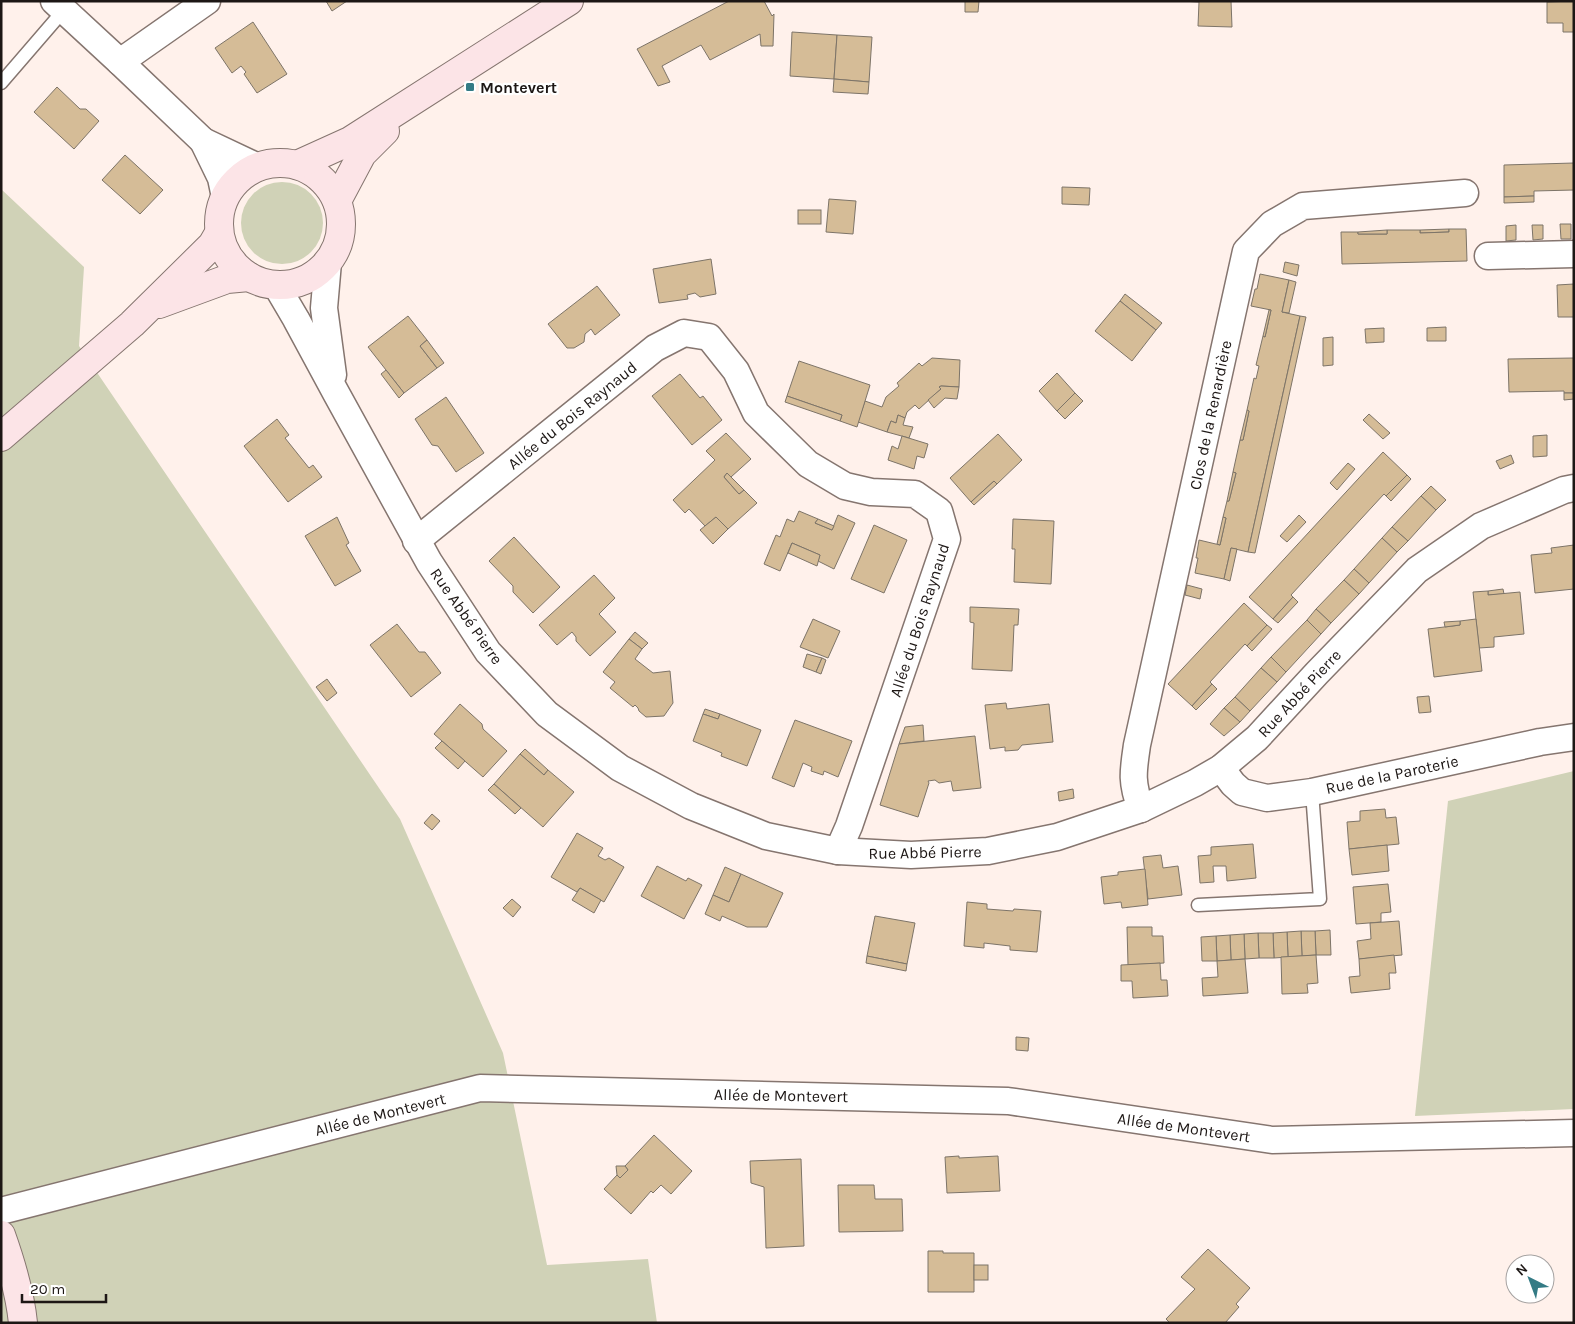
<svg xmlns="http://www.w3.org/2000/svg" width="1575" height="1324" viewBox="0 0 1575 1324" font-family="Karla,sans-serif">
<rect width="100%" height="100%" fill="#fff1eb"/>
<g fill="#d0d2b7">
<circle cx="282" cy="223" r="41"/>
<polygon points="1,189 84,267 79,346 400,819 503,1053 547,1265 648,1259 657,1323 1,1323"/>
<polygon points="1574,771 1574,1109 1415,1116 1448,801"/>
</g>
<g fill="#d5bc97" stroke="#7d7468">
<polygon points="326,1 347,1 332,11"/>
<polygon points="729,1 764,1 772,16 774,14 773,46 761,46 760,34 710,60 701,45 662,66 670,82 658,86 637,49"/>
<polygon points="965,1 979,1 978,12 965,12"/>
<polygon points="1180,1 1231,1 1232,27 1198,26 1199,2"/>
<polygon points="1574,1 1574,32 1563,32 1563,23 1547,23 1547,2"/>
<polygon points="253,22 287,74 257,93 244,74 246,72 241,66 232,73 215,48"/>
<polygon points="792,32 837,35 834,79 790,76"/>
<polygon points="837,35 872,37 869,82 834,79"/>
<polygon points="834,79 869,82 868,94 833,92"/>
<polygon points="57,87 80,109 86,109 99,121 74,149 34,112"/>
<polygon points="125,155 163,190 140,214 102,180"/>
<polygon points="1574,163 1574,190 1534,191 1534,196 1504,197 1504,165"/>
<polygon points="1062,187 1090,188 1089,205 1062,204"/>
<polygon points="1534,196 1534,202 1504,203 1504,197"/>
<polygon points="829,199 856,201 853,234 826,232"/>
<rect x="798" y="210" width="23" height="14"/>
<polygon points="1560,224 1571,224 1571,239 1561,239"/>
<polygon points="1516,225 1516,240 1506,241 1506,226"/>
<polygon points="1532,225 1543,225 1543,239 1533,240"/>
<polygon points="1449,229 1449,232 1420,233 1420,230"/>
<polygon points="1449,229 1466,229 1467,261 1342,264 1341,232 1358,232 1358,234 1387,234 1387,230 1420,230 1420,233 1449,232"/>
<polygon points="1387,230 1387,234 1358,234 1358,232"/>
<polygon points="711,259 716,294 700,297 695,293 687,295 688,299 659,303 653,269"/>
<polygon points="1285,262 1299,265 1297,276 1283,272"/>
<polygon points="1260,274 1289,280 1282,312 1300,316 1248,552 1231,548 1224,579 1195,573 1198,558 1196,558 1199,540 1220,545 1226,518 1223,517 1227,501 1229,501 1236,473 1233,472 1240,440 1243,440 1249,411 1247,410 1254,378 1256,379 1259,366 1256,365 1263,336 1265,337 1271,310 1251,306 1255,289 1257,289"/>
<polygon points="1289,280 1296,282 1289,313 1282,312"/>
<polygon points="1574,284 1574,317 1558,317 1557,285"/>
<polygon points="597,286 620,315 595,335 591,329 585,334 584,342 574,348 567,348 548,324"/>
<polygon points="1125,294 1162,323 1156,330 1120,301"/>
<polygon points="1120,301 1156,330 1132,361 1095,331"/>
<polygon points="1269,310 1271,310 1265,337 1263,336"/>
<polygon points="408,316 427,340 420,346 437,368 404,393 368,347"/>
<polygon points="1300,316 1306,317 1255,553 1248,552"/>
<polygon points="1446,327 1446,341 1427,341 1427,328"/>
<polygon points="1384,328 1384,342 1366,343 1365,329"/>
<polygon points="1333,337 1333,365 1323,366 1323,338"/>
<polygon points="427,340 444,363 437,368 420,346"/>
<polygon points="932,358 960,360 959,387 941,386 939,387 941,389 919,409 915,405 907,412 905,418 898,415 896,423 891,421 887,432 858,422 865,401 882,407 886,397 899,386 897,383 919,363 922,366"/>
<polygon points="1574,358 1574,393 1564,393 1564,391 1509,392 1508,359"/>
<polygon points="799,361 870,385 857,427 840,421 842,415 787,396"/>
<polygon points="386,370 404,393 399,398 381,374"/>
<polygon points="1057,373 1075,393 1057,411 1039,391"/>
<polygon points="680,374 700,398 703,396 722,420 692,445 652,396"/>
<polygon points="941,386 959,387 957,399 945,398 934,408 928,400 941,389 939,387"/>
<polygon points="1075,393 1083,401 1065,419 1057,411"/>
<polygon points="1564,393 1574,393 1574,399 1564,400"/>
<polygon points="787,396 842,415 840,421 785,402"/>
<polygon points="446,397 484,453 456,472 438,446 432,445 415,419"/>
<polygon points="1247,410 1249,411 1243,440 1240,440"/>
<polygon points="1369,414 1390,433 1383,439 1363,420"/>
<polygon points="898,415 905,418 903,425 913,427 909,438 887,432 891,421 896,423"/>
<polygon points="277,419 289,435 285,438 309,468 313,465 322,477 288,502 244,446"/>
<polygon points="726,433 751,459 731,477 727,473 724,477 739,494 744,490 757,503 728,529 716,517 705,526 689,509 685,513 673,500 715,460 706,451"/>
<polygon points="998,434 1022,460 997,484 994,481 971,502 950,478"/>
<polygon points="1547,435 1547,456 1533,457 1533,436"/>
<polygon points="902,436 928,444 924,458 917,456 914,469 888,460 892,446 898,449"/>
<polygon points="1383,452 1407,475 1386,496 1384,494 1291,595 1293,597 1273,619 1249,597"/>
<polygon points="1511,455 1514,463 1500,469 1496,461"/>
<polygon points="1348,463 1355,469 1337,490 1330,483"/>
<polygon points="1233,472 1236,473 1229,501 1227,501"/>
<polygon points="727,473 744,490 739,494 724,477"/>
<polygon points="1407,475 1411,479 1391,501 1386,496"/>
<polygon points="994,481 997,484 974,505 971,502"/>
<polygon points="1431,486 1446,500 1436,510 1421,496"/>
<polygon points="1421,496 1436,510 1408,541 1392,527"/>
<polygon points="799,511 818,519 815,523 832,530 838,515 855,523 834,569 818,561 820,555 792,543 780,571 764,564 776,535 780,537 787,519 794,522"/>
<polygon points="1299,515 1306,522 1287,542 1280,536"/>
<polygon points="337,517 349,543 346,545 361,571 335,586 305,536"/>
<polygon points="716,517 728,529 713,544 700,530"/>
<polygon points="1223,517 1226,518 1220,545 1217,544"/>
<polygon points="818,519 834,526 832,530 815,523"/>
<polygon points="1013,519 1054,521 1051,584 1014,582 1015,549 1012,549"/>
<polygon points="874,525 907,540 884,593 851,579"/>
<polygon points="1392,527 1408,541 1397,552 1382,538"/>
<polygon points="514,537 560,587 533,613 513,592 513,586 489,561"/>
<polygon points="1382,538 1397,552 1369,583 1354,569"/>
<polygon points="792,543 820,555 817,566 788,553"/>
<polygon points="1574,545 1574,589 1535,593 1531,555 1552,553 1551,548"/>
<polygon points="1231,548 1237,549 1230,581 1224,579"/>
<polygon points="1354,569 1369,583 1359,594 1344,580"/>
<polygon points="594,575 615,598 599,614 616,632 590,656 576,641 576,637 572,632 557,645 539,625"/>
<polygon points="1344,580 1359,594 1331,623 1316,609"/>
<polygon points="1187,585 1202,589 1200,599 1185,595"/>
<polygon points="1503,589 1504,594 1488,595 1488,591"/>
<polygon points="1488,591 1488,595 1520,592 1524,634 1494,637 1494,647 1479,648 1473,592"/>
<polygon points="1293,597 1298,602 1278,623 1273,619"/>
<polygon points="1244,603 1267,625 1247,646 1245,644 1210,682 1212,684 1192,706 1168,684"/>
<polygon points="970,607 1019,609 1018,625 1014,625 1012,671 972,669 974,623 970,622"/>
<polygon points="1316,609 1331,623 1321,634 1307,620"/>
<polygon points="813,619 840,631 828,658 800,647"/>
<polygon points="1476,619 1482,671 1434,677 1428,629 1460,625 1460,621"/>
<polygon points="1307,620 1321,634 1286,672 1271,657"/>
<polygon points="1460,621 1460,625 1445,627 1444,622"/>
<polygon points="397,624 419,652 425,652 441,673 411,697 370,645"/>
<polygon points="1267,625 1272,629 1252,651 1247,646"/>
<polygon points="635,632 648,643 642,649 629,639"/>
<polygon points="629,639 642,649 635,659 653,673 670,671 673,703 664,716 646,717 639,711 638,708 635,705 633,707 610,688 615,682 603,672"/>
<polygon points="807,654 822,658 816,672 803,667"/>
<polygon points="1271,657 1286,672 1277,682 1261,668"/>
<polygon points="822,658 826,660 821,674 816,672"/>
<polygon points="1261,668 1277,682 1250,711 1235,697"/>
<polygon points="327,679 337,693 327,701 316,687"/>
<polygon points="1212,684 1217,689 1196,710 1192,706"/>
<polygon points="1429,696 1431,712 1419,713 1417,697"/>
<polygon points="1235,697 1250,711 1240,722 1224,708"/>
<polygon points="1006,703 1007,709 1049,704 1053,742 1022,745 1018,750 1005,751 1005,747 990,749 985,705"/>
<polygon points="460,704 482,724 483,729 507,751 483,777 434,734"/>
<polygon points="1224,708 1240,722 1224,736 1210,724"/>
<polygon points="705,709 720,714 718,719 703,714"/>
<polygon points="703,714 718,719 720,714 761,730 747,766 721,756 722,753 693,741"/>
<polygon points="795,720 852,741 838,777 824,771 823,775 811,771 812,767 803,763 794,787 772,778"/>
<polygon points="923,725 924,741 899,744 905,727"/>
<polygon points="975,736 981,788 953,791 951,781 939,783 935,780 928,781 929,783 918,817 880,805 899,744"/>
<polygon points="442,741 465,761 458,769 435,748"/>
<polygon points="525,749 548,770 544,775 520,754"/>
<polygon points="520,754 544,775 548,770 574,792 543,827 494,784"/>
<polygon points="494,784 521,808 515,814 488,790"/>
<polygon points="1073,789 1074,798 1059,801 1058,792"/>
<polygon points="1385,809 1386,818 1396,817 1399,844 1349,849 1347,822 1360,821 1360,811"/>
<polygon points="432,814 440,821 432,830 424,823"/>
<polygon points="577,833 603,848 598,856 605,860 609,858 624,867 604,902 580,888 577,892 551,877"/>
<polygon points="1253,844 1256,878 1227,881 1226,866 1213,866 1214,882 1200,883 1198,856 1211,855 1211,847"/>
<polygon points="1387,845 1389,871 1352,875 1349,849"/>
<polygon points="1161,855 1163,868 1178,866 1182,895 1148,899 1143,857"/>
<polygon points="657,866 686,881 688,878 702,885 684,919 641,896"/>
<polygon points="725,867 741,874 729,902 713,895"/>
<polygon points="1145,869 1148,905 1122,908 1121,902 1104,904 1101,877 1118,875 1118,872"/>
<polygon points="741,874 783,893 767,927 747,927 722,916 720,921 705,914 713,895 729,902"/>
<polygon points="1388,884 1391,912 1381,913 1381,922 1356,924 1353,887"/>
<polygon points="580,888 601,900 594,913 572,900"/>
<polygon points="512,899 521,907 513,917 503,908"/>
<polygon points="967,902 987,904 987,909 1013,911 1014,909 1041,911 1037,952 1010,950 1010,946 984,943 984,948 964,946"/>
<polygon points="875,916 915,923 907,964 867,956"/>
<polygon points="1399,921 1402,955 1359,959 1357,941 1371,939 1370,923"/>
<polygon points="1127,927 1152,927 1152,936 1163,936 1164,963 1128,965"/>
<polygon points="1330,930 1331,955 1316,955 1315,931"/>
<polygon points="1301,931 1315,931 1316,955 1302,956"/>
<polygon points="1301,931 1302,956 1288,957 1287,932"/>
<polygon points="1287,932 1288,957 1274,958 1273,933"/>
<polygon points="1258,933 1273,933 1274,958 1259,958"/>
<polygon points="1258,933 1259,958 1245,959 1244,934"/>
<polygon points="1244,934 1245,959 1231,960 1230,935"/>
<polygon points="1230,935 1231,960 1217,961 1216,936"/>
<polygon points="1216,936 1217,961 1202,961 1201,937"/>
<polygon points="1316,955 1318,983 1307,984 1308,993 1282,994 1281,957"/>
<polygon points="1394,955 1396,973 1389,973 1390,989 1351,993 1349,977 1360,976 1359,959"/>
<polygon points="867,956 907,964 906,971 866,963"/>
<polygon points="1245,959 1248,993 1203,996 1202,978 1218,977 1217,961"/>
<polygon points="1160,963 1161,980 1167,980 1168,996 1133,998 1132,981 1121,981 1121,965"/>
<polygon points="1016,1037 1029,1038 1028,1051 1016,1050"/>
<polygon points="654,1135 692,1171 671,1194 661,1185 653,1193 651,1191 631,1214 604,1189 617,1175 620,1178 628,1170 625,1166"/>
<polygon points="959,1156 959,1158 998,1156 1000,1191 947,1193 945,1157"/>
<polygon points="801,1159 804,1246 766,1248 764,1187 751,1183 750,1161"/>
<polygon points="616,1166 625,1166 628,1170 620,1178 617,1175"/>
<polygon points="838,1185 874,1185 875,1199 902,1199 903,1231 839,1232"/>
<polygon points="1208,1249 1250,1288 1236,1304 1239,1307 1225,1323 1170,1323 1166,1319 1195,1289 1181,1277"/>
<polygon points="928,1251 943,1251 943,1253 974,1253 974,1292 928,1292"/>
<rect x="974" y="1265" width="14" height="15"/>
</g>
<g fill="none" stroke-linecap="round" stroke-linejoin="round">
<defs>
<g id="service">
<polyline points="1,83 64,10"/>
<polyline points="1198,905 1320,899 1312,792"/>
</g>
<g id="minor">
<polyline points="54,1 120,62 203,141 221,178 225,197"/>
<polyline points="120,62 207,1"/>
<polyline points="203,141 258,167"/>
<polyline points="1488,256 1574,254"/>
<polyline points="328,262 324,308 333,375"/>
<polyline points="276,285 296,319 336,393 429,562 488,652 547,714 620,768 691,806 766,836 838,851 911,855 988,851 1057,837 1141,809 1195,783 1221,768 1257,738 1317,673 1417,570 1481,526 1564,490 1574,488"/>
<polyline points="416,541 655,348 684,333 709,337 736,371 756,413 808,464 845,486 871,492 915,494 939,511 947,539 849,826 838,851"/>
<polyline points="1221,768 1233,784 1242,792 1267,798 1312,792 1540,742 1574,737"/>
<path d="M1141,809C1131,782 1133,772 1137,745L1246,251L1272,224L1303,206L1465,193"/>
<polyline points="1,1211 480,1088 1008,1101 1272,1140 1574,1133"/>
</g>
<g id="secondary">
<circle cx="280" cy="224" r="61"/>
<polyline points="297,165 350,141 569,1"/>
<polyline points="337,201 362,154 385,131"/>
<polyline points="159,304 227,279 249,277"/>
<polyline points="1,437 132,324 212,245 219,233"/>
<path d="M1,1235C11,1263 20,1293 23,1323"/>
</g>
</defs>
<use href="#service" stroke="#85756f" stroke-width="15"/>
<use href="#minor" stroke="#85756f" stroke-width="29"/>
<use href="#secondary" stroke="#85756f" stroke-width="30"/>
<use href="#service" stroke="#fff" stroke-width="12"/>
<use href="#minor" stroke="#fff" stroke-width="26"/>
<use href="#secondary" stroke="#fce4e7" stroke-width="28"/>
</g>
<rect fill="#347b85" stroke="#fff" stroke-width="2" x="465" y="82" width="10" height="10" rx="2.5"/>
<g text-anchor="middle" stroke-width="4.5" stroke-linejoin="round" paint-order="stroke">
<g font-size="16" font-weight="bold" fill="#1d1715" stroke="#fff" text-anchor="start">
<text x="480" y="93">Montevert</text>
</g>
<g font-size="16" fill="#1d1715" stroke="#fff">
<text transform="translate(572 415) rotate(-39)" y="6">Allée du Bois Raynaud</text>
<text transform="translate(1210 415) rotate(-78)" y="6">Clos de la Renardière</text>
<text transform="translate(467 616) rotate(55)" y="6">Rue Abbé Pierre</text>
<text transform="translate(919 620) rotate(-72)" y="6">Allée du Bois Raynaud</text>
<text transform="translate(1299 693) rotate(-47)" y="6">Rue Abbé Pierre</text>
<text transform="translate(1392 774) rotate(-12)" y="6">Rue de la Paroterie</text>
<text transform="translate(925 852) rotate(-1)" y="6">Rue Abbé Pierre</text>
<text transform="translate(781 1095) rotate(1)" y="6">Allée de Montevert</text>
<text transform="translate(380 1114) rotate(-14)" y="6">Allée de Montevert</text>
<text transform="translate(1184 1127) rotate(8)" y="6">Allée de Montevert</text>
</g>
</g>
<rect width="1575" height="1324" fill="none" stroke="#1d1715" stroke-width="5"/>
<g transform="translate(1530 1279) rotate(318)"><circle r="24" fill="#ffffff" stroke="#a5a2a1"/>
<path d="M0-4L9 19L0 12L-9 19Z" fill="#347b85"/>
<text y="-8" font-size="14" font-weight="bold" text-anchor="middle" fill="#1d1715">N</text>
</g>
<path d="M22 1294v8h84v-8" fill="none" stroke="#1d1715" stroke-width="2.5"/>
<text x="30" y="1294" font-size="15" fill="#1d1715" stroke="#ffffff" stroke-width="4" paint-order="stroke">20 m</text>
</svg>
